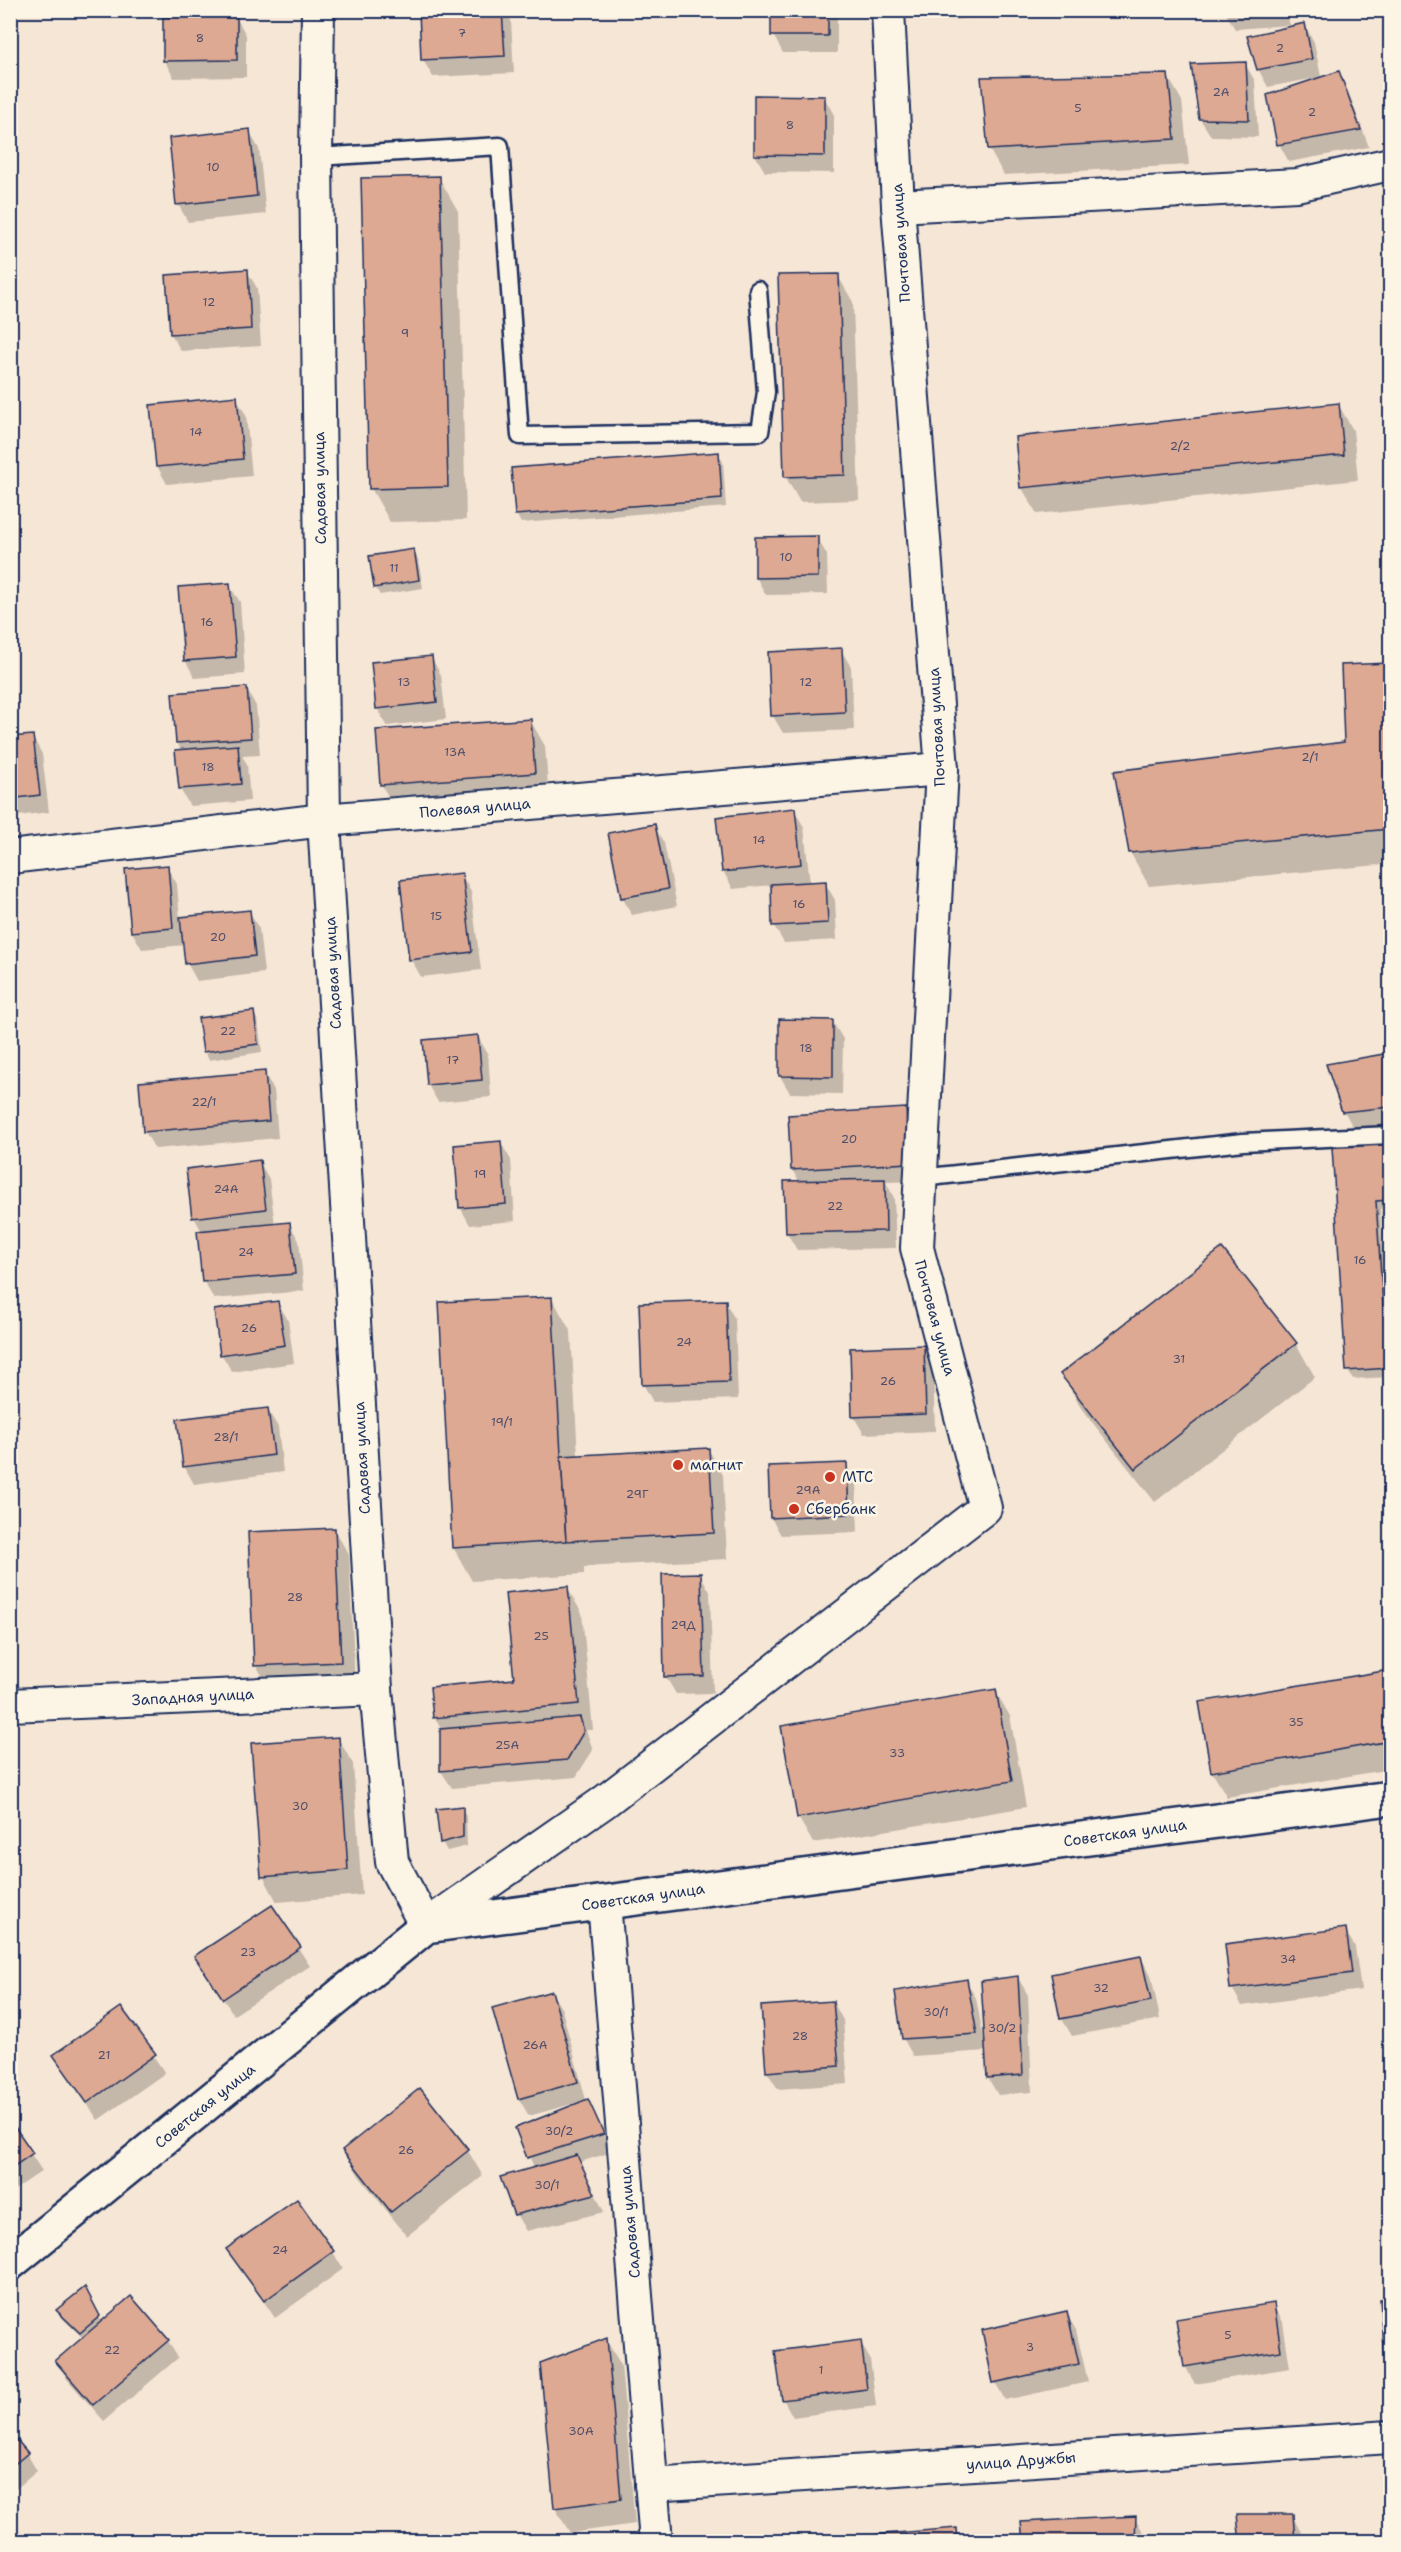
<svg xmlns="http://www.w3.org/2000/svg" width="1401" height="2552" viewBox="0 0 1401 2552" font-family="'Shantell Sans',sans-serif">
<rect width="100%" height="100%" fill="#f6e6d5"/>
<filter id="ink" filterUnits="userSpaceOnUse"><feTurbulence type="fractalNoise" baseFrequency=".0167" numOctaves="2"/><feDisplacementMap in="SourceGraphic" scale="12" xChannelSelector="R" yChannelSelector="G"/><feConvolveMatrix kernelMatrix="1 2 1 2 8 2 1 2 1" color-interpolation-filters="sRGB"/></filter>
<g filter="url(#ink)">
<g fill="#0003">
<polygon points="420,10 506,10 511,20 514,73 433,77 423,60"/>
<polygon points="773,10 837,10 837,53 783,53 773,35"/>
<polygon points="945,10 1008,10 1008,14 951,20"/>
<polygon points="1224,10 1286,10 1290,25 1235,29"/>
<polygon points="236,17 246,35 246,77 174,78 164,60"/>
<polygon points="1304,24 1314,42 1321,77 1268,87 1258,69"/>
<polygon points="1245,64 1255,81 1258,137 1211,136 1200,119"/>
<polygon points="1338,73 1348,91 1369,147 1289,162 1279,144"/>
<polygon points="1167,75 1182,101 1189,165 1004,175 989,149"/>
<polygon points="824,97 834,115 834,173 765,172 755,155"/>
<polygon points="249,131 259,149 266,214 188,222 178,204"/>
<polygon points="439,178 458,211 466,520 390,522 371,488"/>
<polygon points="247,271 257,288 261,346 181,351 171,334"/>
<polygon points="838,276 853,302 859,500 800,502 785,476"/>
<polygon points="236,398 246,415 252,476 167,484 157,466"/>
<polygon points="1338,404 1353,430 1358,480 1037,514 1022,488 1016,439"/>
<polygon points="718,454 723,462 726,507 521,523 516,514"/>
<polygon points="10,492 16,502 17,558 10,558"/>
<polygon points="817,538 827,555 828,594 766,595 756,577"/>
<polygon points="413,551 418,559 423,588 380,595 375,587"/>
<polygon points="229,585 240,602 245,674 195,678 185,660"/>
<polygon points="841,650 851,667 854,730 783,733 773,716"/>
<polygon points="431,657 441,675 446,719 387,726 377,708"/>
<polygon points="1390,664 1390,864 1149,886 1130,852 1346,744 1343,666"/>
<polygon points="246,688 256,706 260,755 242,756 247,764 250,801 190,806 180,789 182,751 177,743 173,694"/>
<polygon points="530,720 545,746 549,799 396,810 381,784"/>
<polygon points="32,736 42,754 49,812 10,817 10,739"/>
<polygon points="794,810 804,827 810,884 825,883 835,900 837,940 784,943 774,926 772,885 733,889 723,871"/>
<polygon points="654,826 664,843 677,906 632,915 622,897"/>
<polygon points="167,867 177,884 180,919 249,911 259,929 264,973 197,981 187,963 185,945 142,949 132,932"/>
<polygon points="461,874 471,892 481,970 421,977 411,959"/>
<polygon points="253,1012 258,1021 262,1052 209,1060 204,1051"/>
<polygon points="832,1021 843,1039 842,1094 790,1093 780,1076"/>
<polygon points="478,1037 488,1054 491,1097 438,1102 428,1085"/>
<polygon points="1390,1054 1390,1125 1354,1129 1344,1111 1328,1065"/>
<polygon points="264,1073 274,1090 278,1138 155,1149 145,1132"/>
<polygon points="905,1109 916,1127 918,1181 886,1182 894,1198 896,1248 797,1250 787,1233 786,1183 800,1182 792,1170 790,1116"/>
<polygon points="501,1143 511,1160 515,1221 470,1225 460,1207"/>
<polygon points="1390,1145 1390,1209 1380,1209 1387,1322 1390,1321 1390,1377 1353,1379 1348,1371 1334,1148"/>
<polygon points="259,1161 269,1179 275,1225 289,1223 299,1241 304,1291 214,1299 204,1282 199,1232 202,1232 194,1217"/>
<polygon points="1390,1213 1390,1296 1385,1214"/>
<polygon points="1222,1250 1296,1344 1315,1377 1155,1502 1081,1408 1062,1374"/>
<polygon points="552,1298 571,1332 578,1456 708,1449 723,1475 727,1559 584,1567 584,1574 472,1581 453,1547"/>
<polygon points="725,1302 735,1319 738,1399 653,1402 643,1384"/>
<polygon points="278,1303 288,1320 294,1363 232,1372 222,1355 215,1312"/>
<polygon points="923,1347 933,1364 935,1431 864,1434 854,1417"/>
<polygon points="267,1409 278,1427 283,1472 194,1484 184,1466"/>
<polygon points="846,1465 856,1482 858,1532 781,1535 771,1518"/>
<polygon points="334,1529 349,1555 355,1687 271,1691 256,1665"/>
<polygon points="700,1574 710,1592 713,1693 676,1694 666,1677"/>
<polygon points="567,1588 582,1613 593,1730 586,1730 593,1750 576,1777 452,1788 441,1771 441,1729 435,1718 515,1681"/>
<polygon points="1390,1671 1390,1769 1227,1797 1212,1772 1201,1703"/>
<polygon points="995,1691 1010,1716 1026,1807 813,1843 798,1817"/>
<polygon points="338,1738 353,1764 362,1895 277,1902 263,1876"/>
<polygon points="462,1807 466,1816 467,1846 447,1851 442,1842"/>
<polygon points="271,1907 310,1966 234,2015 206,1974"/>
<polygon points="1345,1930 1355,1947 1361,1990 1242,2006 1232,1988"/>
<polygon points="1141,1958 1151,1975 1160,2019 1072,2036 1062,2019 1053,1975"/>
<polygon points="1018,1978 1028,1995 1032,2092 998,2095 988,2078 987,2051 913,2056 903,2038 966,1981 976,1998 984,2041 986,2040"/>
<polygon points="552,1993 562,2010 586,2100 612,2152 580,2162 604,2212 526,2231 516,2214 535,2169 517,2129 580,2104 579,2102 529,2116 519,2099 494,2009"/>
<polygon points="833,2002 843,2020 848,2084 778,2089 767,2072"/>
<polygon points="121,2009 165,2073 98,2120 55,2056"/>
<polygon points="10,2122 42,2171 10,2193"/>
<polygon points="344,2150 468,2151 483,2176 407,2236 359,2176"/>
<polygon points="228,2249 333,2252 343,2269 275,2318"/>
<polygon points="84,2290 102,2322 168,2341 178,2358 104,2421 67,2379 57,2361 83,2338 63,2319 58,2311"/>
<polygon points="1382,2300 1390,2300 1390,2371 1386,2363"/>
<polygon points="1273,2305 1283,2322 1290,2368 1195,2384 1185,2366"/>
<polygon points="1066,2313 1076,2330 1088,2382 1005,2400 995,2382"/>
<polygon points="606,2340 621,2365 635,2524 570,2533 555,2508"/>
<polygon points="860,2342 870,2359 876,2406 793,2417 783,2399"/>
<polygon points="10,2434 27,2454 37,2471 10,2494"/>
<polygon points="1292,2516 1302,2533 1302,2542 1242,2542"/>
<polygon points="1135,2518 1149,2542 1024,2542"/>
<polygon points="956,2529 963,2542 824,2542"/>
</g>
<g fill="#dea993" stroke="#1b2f5e" stroke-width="1.5">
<polygon points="419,10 502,10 505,56 421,60"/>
<rect x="771" y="10" width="57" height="26"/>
<polygon points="237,16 237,60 163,61 163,17"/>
<polygon points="1305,23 1312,59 1257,70 1247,36"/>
<polygon points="1246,62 1249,120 1199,119 1191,64"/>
<polygon points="1339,71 1361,130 1277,145 1267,95"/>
<polygon points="1168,74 1175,139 988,150 981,77"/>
<polygon points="754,95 825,96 825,156 754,155"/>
<polygon points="250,129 257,196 176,205 169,138"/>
<polygon points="440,176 448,487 369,489 361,178"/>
<polygon points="248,269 251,329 170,334 166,275"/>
<polygon points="839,274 845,475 784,477 778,275"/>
<polygon points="237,396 243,459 156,467 150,405"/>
<polygon points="1339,403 1344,455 1020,488 1015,437"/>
<polygon points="719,452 722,499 515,515 511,468"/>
<polygon points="818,536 818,577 755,578 755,537"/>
<polygon points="414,549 419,580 374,588 369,556"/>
<polygon points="230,583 236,657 184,661 178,587"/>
<polygon points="842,648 845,712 771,716 768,652"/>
<polygon points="432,656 437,702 376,709 371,662"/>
<polygon points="1390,663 1390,829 1129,853 1114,771 1344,742 1341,665"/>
<polygon points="247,687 251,738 176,743 172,693"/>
<polygon points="531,719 535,773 380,785 376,730"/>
<polygon points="33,735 40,795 10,799 10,737"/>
<polygon points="238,745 241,784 179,789 175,750"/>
<polygon points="795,808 801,864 722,872 716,817"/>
<polygon points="655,824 668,889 621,898 608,833"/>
<polygon points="168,865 173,928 131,932 125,869"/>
<polygon points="462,873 472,952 409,960 400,880"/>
<polygon points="826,881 828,923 772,926 771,884"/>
<polygon points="250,910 255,956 185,964 180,917"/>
<polygon points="254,1011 258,1044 203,1052 198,1018"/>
<polygon points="779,1019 833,1020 833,1077 779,1076"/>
<polygon points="478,1035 482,1080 427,1085 423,1040"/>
<polygon points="1390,1053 1390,1107 1342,1112 1326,1064"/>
<polygon points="265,1071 269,1121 143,1132 139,1082"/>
<polygon points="906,1108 909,1163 791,1170 788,1115"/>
<polygon points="501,1141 506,1204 459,1208 454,1145"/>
<polygon points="1390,1143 1390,1200 1376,1201 1384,1320 1390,1320 1390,1368 1346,1371 1332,1147"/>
<polygon points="260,1160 266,1209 192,1218 186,1169"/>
<polygon points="885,1179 886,1231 786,1233 784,1181"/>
<polygon points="1383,1212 1390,1212 1390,1296 1389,1296"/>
<polygon points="290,1222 295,1274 202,1282 197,1231"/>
<polygon points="1222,1248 1297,1343 1135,1469 1060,1374"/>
<polygon points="552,1297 566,1541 452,1548 439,1302"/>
<polygon points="726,1300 729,1382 642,1385 639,1303"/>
<polygon points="278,1301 285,1345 220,1355 214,1310"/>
<polygon points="924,1345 926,1414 852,1417 850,1348"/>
<polygon points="268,1408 274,1455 183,1467 177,1419"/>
<polygon points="709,1448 714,1533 566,1541 561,1456"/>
<polygon points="847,1463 849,1514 770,1518 768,1466"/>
<polygon points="335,1528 341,1662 254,1666 248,1532"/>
<polygon points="701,1573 704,1676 664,1677 662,1574"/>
<polygon points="568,1586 579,1704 433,1718 430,1687 514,1679 505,1593"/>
<polygon points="1390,1670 1390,1741 1211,1772 1199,1702"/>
<polygon points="996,1689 1012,1781 797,1818 781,1726"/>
<polygon points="580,1717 584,1731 567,1760 440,1771 440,1729"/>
<polygon points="339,1737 348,1870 261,1877 251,1743"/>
<polygon points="463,1806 463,1837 440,1843 436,1809"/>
<polygon points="272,1905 301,1947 223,1999 194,1956"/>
<polygon points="1346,1928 1352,1973 1230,1989 1225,1944"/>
<polygon points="1141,1956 1151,2001 1060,2019 1051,1974"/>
<polygon points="1018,1976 1023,2075 987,2078 981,1981"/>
<polygon points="967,1979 977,2034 902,2039 895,1991"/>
<polygon points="552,1991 578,2082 518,2099 492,2008"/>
<polygon points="833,2001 839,2066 766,2072 761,2006"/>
<polygon points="121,2007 156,2054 87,2103 53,2055"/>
<polygon points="1390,2065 1390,2108 1385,2066"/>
<polygon points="420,2088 469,2150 391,2212 342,2150"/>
<polygon points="588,2099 604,2134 527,2158 515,2128"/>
<polygon points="10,2120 33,2153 10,2169"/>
<polygon points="577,2155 595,2194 514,2215 500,2177"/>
<polygon points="297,2199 334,2251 264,2301 226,2249"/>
<polygon points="85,2287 100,2316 80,2333 56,2310"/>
<polygon points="131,2296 169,2340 93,2405 55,2361"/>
<polygon points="1390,2298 1390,2363 1384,2363 1380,2299"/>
<polygon points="1274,2303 1281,2351 1184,2367 1176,2319"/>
<polygon points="1067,2311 1079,2364 993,2383 982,2330"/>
<polygon points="607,2338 621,2499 554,2508 540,2363"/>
<polygon points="861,2340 867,2389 782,2400 775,2351"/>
<polygon points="10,2432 28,2453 10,2468"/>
<polygon points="1237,2514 1293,2514 1295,2542 1240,2542"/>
<polygon points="1136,2516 1135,2542 1023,2542 1021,2522"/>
<polygon points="957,2528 958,2542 822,2542 822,2539"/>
</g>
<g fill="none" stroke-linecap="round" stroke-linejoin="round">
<defs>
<g id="service">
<polyline points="316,157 500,146 520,436 760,432 766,392 758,290"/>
<polyline points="921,1178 1243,1142 1390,1135"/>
</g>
<g id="minor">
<polyline points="318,10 316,157 324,820 376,1689 392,1862 426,1926 604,1802 985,1508 917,1248 942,769 898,206 888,10"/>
<polyline points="898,206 1297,185 1390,164"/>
<polyline points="10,857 324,820 942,769"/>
<polyline points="10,1705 376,1689"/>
<polyline points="604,1902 656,2542"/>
<polyline points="651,2485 1390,2437"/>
</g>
<polyline id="tertiary" points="10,2263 426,1926 1390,1798"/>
</defs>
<use href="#service" stroke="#1b2f5e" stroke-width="21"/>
<use href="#minor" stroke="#1b2f5e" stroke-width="36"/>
<use href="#tertiary" stroke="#1b2f5e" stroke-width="38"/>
<use href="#service" stroke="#fcf5e5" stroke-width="16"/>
<use href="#minor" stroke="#fcf5e5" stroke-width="32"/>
<use href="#tertiary" stroke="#fcf5e5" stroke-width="33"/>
</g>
</g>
<g fill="#c8321e" stroke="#fcf5e5" stroke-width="2">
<circle cx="678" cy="1465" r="6"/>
<circle cx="830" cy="1477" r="6"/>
<circle cx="794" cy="1509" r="6"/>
</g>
<g text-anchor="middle" stroke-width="5" stroke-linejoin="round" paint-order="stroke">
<g font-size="12" fill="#4c4e6b">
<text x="462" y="37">7</text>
<text x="200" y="42">8</text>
<text x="1280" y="52">2</text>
<text x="1221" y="96">2А</text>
<text x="1078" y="112">5</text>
<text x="1312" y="116">2</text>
<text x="790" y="129">8</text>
<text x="213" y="171">10</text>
<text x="209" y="306">12</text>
<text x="405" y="337">9</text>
<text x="196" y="436">14</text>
<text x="1180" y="450">2/2</text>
<text x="786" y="561">10</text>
<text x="394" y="572">11</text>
<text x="207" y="626">16</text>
<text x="404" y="686">13</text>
<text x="806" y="686">12</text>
<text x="455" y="756">13А</text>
<text x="1310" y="761">2/1</text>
<text x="208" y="771">18</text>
<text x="759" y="844">14</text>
<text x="799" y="908">16</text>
<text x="436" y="920">15</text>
<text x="218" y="941">20</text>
<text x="228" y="1035">22</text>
<text x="806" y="1052">18</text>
<text x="453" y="1064">17</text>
<text x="204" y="1106">22/1</text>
<text x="849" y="1143">20</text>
<text x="480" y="1178">19</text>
<text x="226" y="1193">24А</text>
<text x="835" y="1210">22</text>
<text x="246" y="1256">24</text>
<text x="1360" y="1264">16</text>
<text x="249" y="1332">26</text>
<text x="684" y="1346">24</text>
<text x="1179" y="1363">31</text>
<text x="888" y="1385">26</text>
<text x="502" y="1426">19/1</text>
<text x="226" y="1441">28/1</text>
<text x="808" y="1494">29А</text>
<text x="637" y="1498">29Г</text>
<text x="295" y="1601">28</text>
<text x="683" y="1629">29Д</text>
<text x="541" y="1640">25</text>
<text x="1296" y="1726">35</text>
<text x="507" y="1749">25А</text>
<text x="897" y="1757">33</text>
<text x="300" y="1810">30</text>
<text x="248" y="1956">23</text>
<text x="1288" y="1963">34</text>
<text x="1101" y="1992">32</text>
<text x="936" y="2016">30/1</text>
<text x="1002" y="2032">30/2</text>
<text x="800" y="2040">28</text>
<text x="535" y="2049">26А</text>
<text x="104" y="2059">21</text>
<text x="559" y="2135">30/2</text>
<text x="406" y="2154">26</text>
<text x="547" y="2189">30/1</text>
<text x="280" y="2254">24</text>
<text x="1228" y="2339">5</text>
<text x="1030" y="2351">3</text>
<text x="112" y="2354">22</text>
<text x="821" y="2374">1</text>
<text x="581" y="2435">30А</text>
</g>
<g font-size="15" fill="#1b2f5e" stroke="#fcf5e5">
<text transform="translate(901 243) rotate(-94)" y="5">Почтовая улица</text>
<text transform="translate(320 488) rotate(-91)" y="5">Садовая улица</text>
<text transform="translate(937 727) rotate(-93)" y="5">Почтовая улица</text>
<text transform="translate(475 808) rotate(-5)" y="5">Полевая улица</text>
<text transform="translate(333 973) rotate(-93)" y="5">Садовая улица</text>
<text transform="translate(935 1318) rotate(75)" y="5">Почтовая улица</text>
<text transform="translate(362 1458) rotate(-93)" y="5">Садовая улица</text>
<text transform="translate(193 1697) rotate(-3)" y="5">Западная улица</text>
<text transform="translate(1125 1833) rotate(-8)" y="5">Советская улица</text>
<text transform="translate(643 1897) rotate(-8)" y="5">Советская улица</text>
<text transform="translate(205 2106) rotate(-39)" y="5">Советская улица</text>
<text transform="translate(630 2222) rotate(-95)" y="5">Садовая улица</text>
<text transform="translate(1021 2461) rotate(-4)" y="5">улица Дружбы</text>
</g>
<g font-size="15" fill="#1b2f5e" stroke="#fcf5e5" text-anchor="start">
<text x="690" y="1470">магнит</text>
<text x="842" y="1482">МТС</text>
<text x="806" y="1514">Сбербанк</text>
</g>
</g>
<rect width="1401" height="2552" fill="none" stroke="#fcf5e5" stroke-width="36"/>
<rect x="18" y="18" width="1365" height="2516" fill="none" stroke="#1b2f5e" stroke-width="2" filter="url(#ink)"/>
</svg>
